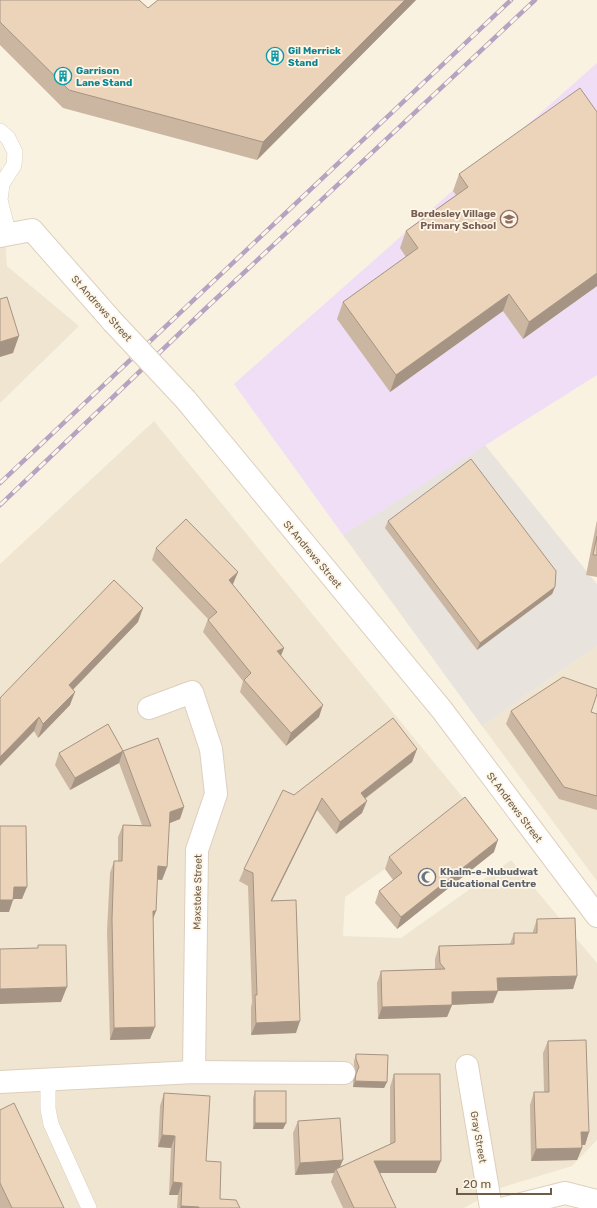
<svg xmlns="http://www.w3.org/2000/svg" width="597" height="1208" viewBox="0 0 597 1208" font-family="Rubik,sans-serif">
<rect width="100%" height="100%" fill="#faf2e1"/>
<g fill="#f0e5d0">
<polygon points="0,163 7,266 79,326 0,403"/>
<polygon points="154,421 469,805 385,869 345,897 343,936 401,938 511,860 597,963 597,1140 572,1166 500,1188 464,1208 0,1208 0,564"/>
<polygon points="597,646 597,881 482,726"/>
</g>
<polygon fill="#e8e3dc" points="485,445 597,584 597,646 482,726 343,535"/>
<polygon fill="#efdef5" points="597,63 597,375 343,535 234,384"/>
<g fill="none" stroke-linecap="round" stroke-linejoin="round">
<defs>
<g id="service">
<polyline points="0,131 8,138 15,152 14,165 2,184 0,200 9,235"/>
<polyline points="48,1080 48,1109 51,1124 89,1208"/>
</g>
<g id="minor">
<polyline points="0,236 32,230 113,322"/>
<polyline points="186,400 442,710 597,916"/>
<polyline points="149,708 192,692 211,749 216,794 197,850 194,1072"/>
<polyline points="467,1066 491,1208"/>
<polyline points="0,1082 194,1072 344,1073"/>
<polyline points="505,1208 565,1193 597,1201"/>
</g>
</defs>
<use href="#service" stroke="#ddcfbe" stroke-width="16"/>
<use href="#minor" stroke="#ddcfbe" stroke-width="24"/>
<use href="#service" stroke="#fff" stroke-width="15"/>
<use href="#minor" stroke="#fff" stroke-width="22"/>
<defs>
<g id="rail">
<polyline points="0,483 511,0"/>
<polyline points="0,505 204,310 535,0"/>
</g>
</defs>
<use href="#rail" stroke="#b6a2c1" stroke-width="4.5"/>
<use href="#rail" stroke="#fdf6e6" stroke-width="3" stroke-dasharray="9" stroke-linecap="butt"/>
<defs>
<polyline id="minor-bridge" points="113,322 186,400"/>
</defs>
<use href="#minor-bridge" stroke="#ddcfbe" stroke-width="24" stroke-linecap="butt"/>
<use href="#minor-bridge" stroke="#fff" stroke-width="22"/>
</g>
<g fill="#cbb6a1">
<polygon points="0,0 148,8 158,0 416,0 257,160 63,108 0,45"/>
<polygon points="597,112 597,286 523,339 503,311 390,392 337,319 343,302 406,257 400,248 406,231 456,195 453,191 459,174"/>
<polygon points="597,520 597,577 586,575"/>
<polygon points="388,521 555,587 552,594 477,650 385,528"/>
<polygon points="156,548 238,572 232,585 284,648 281,656 319,717 286,746 240,692 243,681 203,632 208,619 152,560"/>
<polygon points="138,622 73,689 70,705 38,738 34,731 0,698"/>
<polygon points="511,711 591,712 597,714 597,810 559,799 506,724"/>
<polygon points="417,749 412,762 365,799 362,813 336,834 317,810 272,900 296,1033 251,1035 251,1007 252,1003 248,886 239,881 244,869 294,795"/>
<polygon points="123,751 180,819 169,823 167,867 162,880 157,879 156,911 153,919 150,1039 110,1040 107,931 110,873 114,861 118,861 118,837 123,825 142,825 119,763 70,790 55,765 59,753"/>
<polygon points="494,852 397,929 375,903 379,891 393,880 385,869 389,857"/>
<polygon points="537,919 577,976 573,989 498,991 493,1003 452,1005 447,1017 378,1019 377,983 381,971 435,969 435,959 439,946 510,944 514,933 533,933 533,931"/>
<polygon points="548,1041 589,1132 585,1145 582,1145 582,1148 577,1160 531,1161 530,1105 534,1092 544,1092 543,1053"/>
<polygon points="356,1054 387,1082 384,1088 353,1087 353,1081 356,1073 354,1066 354,1061"/>
<polygon points="394,1074 436,1173 380,1173 396,1208 343,1208 331,1182 334,1173 295,1175 293,1133 298,1121 340,1167 390,1144 390,1087"/>
<polygon points="255,1091 286,1123 283,1129 253,1129 253,1098"/>
<polygon points="164,1093 206,1161 220,1199 240,1208 177,1208 178,1195 169,1195 171,1148 158,1147 160,1106"/>
<polygon points="0,1110 64,1208 0,1208"/>
</g>
<g fill="#a59483">
<polygon points="405,0 416,0 257,160 263,142"/>
<polygon points="597,273 597,286 523,339 529,322"/>
<polygon points="509,294 503,311 390,392 396,375"/>
<polygon points="19,336 13,353 0,357 0,342"/>
<polygon points="238,572 233,584 224,593 229,580"/>
<polygon points="555,587 552,594 477,650 480,643"/>
<polygon points="143,608 138,622 64,699 69,685"/>
<polygon points="284,648 279,660 277,651"/>
<polygon points="75,692 70,705 38,738 43,724"/>
<polygon points="323,705 319,717 286,746 291,733"/>
<polygon points="39,717 34,731 0,766 0,757"/>
<polygon points="417,749 412,762 356,805 361,793"/>
<polygon points="123,751 119,763 70,790 75,778"/>
<polygon points="322,798 317,810 266,913 271,901"/>
<polygon points="367,801 362,813 336,834 340,822"/>
<polygon points="184,807 180,819 165,825 170,812"/>
<polygon points="498,840 494,852 397,929 401,917"/>
<polygon points="158,866 167,867 162,880 153,879"/>
<polygon points="14,887 27,887 22,899 9,899"/>
<polygon points="0,900 13,900 9,912 0,912"/>
<polygon points="153,911 156,911 151,924"/>
<polygon points="577,976 573,989 493,991 497,978"/>
<polygon points="67,987 61,1002 0,1004 0,989"/>
<polygon points="498,991 493,1003 447,1005 452,992"/>
<polygon points="452,1005 447,1017 378,1019 382,1007"/>
<polygon points="300,1021 296,1033 251,1035 256,1023"/>
<polygon points="155,1027 150,1039 110,1040 114,1028"/>
<polygon points="355,1081 387,1082 384,1088 353,1087"/>
<polygon points="255,1123 286,1123 283,1129 253,1129"/>
<polygon points="581,1132 589,1132 585,1145 577,1145"/>
<polygon points="162,1135 175,1136 171,1148 158,1147"/>
<polygon points="582,1148 577,1160 531,1161 536,1149"/>
<polygon points="343,1160 338,1172 336,1169 334,1173 295,1175 300,1163"/>
<polygon points="374,1161 441,1161 436,1173 370,1173"/>
<polygon points="173,1182 182,1183 178,1195 169,1195"/>
<polygon points="181,1206 199,1207 199,1208 180,1208"/>
</g>
<g fill="#ecd4bb" stroke="#a59483">
<polygon points="0,0 139,0 148,8 158,0 405,0 263,142 69,90 0,22"/>
<polygon points="580,88 597,112 597,273 529,322 509,294 396,375 343,302 418,248 406,231 468,187 459,174"/>
<polygon points="7,297 19,336 0,342 0,299"/>
<polygon points="471,459 556,571 555,587 480,643 388,521"/>
<polygon points="186,519 238,572 229,580 284,648 277,651 323,705 291,733 244,680 251,673 208,620 217,612 156,548"/>
<polygon points="597,536 597,555 593,555"/>
<polygon points="114,580 143,608 69,685 75,692 43,724 39,717 0,757 0,698"/>
<polygon points="563,677 597,689 597,694 591,712 597,714 597,796 564,787 511,711"/>
<polygon points="393,718 417,749 361,793 367,801 340,822 322,798 271,901 296,900 300,1021 256,1023 255,995 257,995 253,873 244,869 283,790 294,795"/>
<polygon points="108,724 123,751 75,778 59,753"/>
<polygon points="158,738 184,807 170,812 167,867 158,866 156,911 153,911 155,1027 114,1028 112,919 114,861 122,861 123,825 151,826 123,751"/>
<polygon points="465,797 498,840 401,917 379,891 402,873 389,857"/>
<polygon points="0,826 26,826 27,887 14,887 13,900 0,900"/>
<polygon points="575,918 577,976 497,978 498,991 452,992 452,1005 382,1007 381,971 445,969 440,963 439,946 514,944 514,933 537,933 537,919"/>
<polygon points="38,945 66,945 67,987 0,989 0,949 38,948"/>
<polygon points="586,1040 589,1132 581,1132 582,1148 536,1149 534,1092 549,1092 548,1041"/>
<polygon points="356,1054 388,1055 387,1082 355,1081 356,1074 359,1067 356,1059"/>
<polygon points="394,1074 440,1074 441,1161 374,1161 396,1208 354,1208 336,1169 395,1142"/>
<rect x="255" y="1091" width="31" height="32"/>
<polygon points="164,1093 210,1096 206,1161 221,1162 220,1199 236,1200 240,1208 199,1208 199,1207 181,1206 182,1183 173,1182 175,1136 162,1135"/>
<polygon points="14,1103 64,1208 12,1208 0,1183 0,1110"/>
<polygon points="340,1118 343,1160 300,1163 298,1121"/>
</g>
<defs>
<symbol id="building-ring" viewBox="-11 -11 22 22"><circle r="9.5" fill="#fdf6e6" stroke="#0f9aa8" stroke-width="1.5"/><path d="M-4-6H4V6H1V3H-1V6H-4ZM-2.5-4.3h1.7v1.8h-1.7ZM.8-4.3h1.7v1.8H.8ZM-2.5-1h1.7V.8h-1.7ZM.8-1h1.7V.8H.8Z" fill="#0f9aa8"/></symbol>
<symbol id="school-ring" viewBox="-11 -11 22 22"><circle r="9.5" fill="#fdf6e6" stroke="#8d6e63" stroke-width="1.5"/><path d="M0-5L7-2L0 1L-7-2ZM-4 1L0 2.5L4 1V4Q0 6-4 4Z" fill="#8d6e63"/></symbol>
<symbol id="mosque-ring" viewBox="-11 -11 22 22"><circle r="9.5" fill="#fdf6e6" stroke="#6b7280" stroke-width="1.5"/><path d="M3.5-4.9A6 6 0 1 0 3.5 4.9A5 5 0 1 1 3.5-4.9Z" fill="#6b7280"/></symbol>
</defs>
<g fill-rule="evenodd">
<use href="#building-ring" x="265" y="46" width="20" height="20"/>
<use href="#building-ring" x="53" y="66" width="20" height="20"/>
<use href="#school-ring" x="499" y="209" width="20" height="20"/>
<use href="#mosque-ring" x="417" y="867" width="20" height="20"/>
</g>
<g text-anchor="middle" stroke-width="3.5" stroke-linejoin="round" paint-order="stroke">
<g font-size="10" font-weight="bold" fill="#0d838f" stroke="#fdf6e6" text-anchor="start">
<text x="288" y="54">Gil Merrick<tspan x="288" dy="12">Stand</tspan></text>
<text x="76" y="74">Garrison<tspan x="76" dy="12">Lane Stand</tspan></text>
</g>
<g font-size="10" font-weight="bold" fill="#785e54" stroke="#fdf6e6" text-anchor="end">
<text x="496" y="217">Bordesley Village<tspan x="496" dy="12">Primary School</tspan></text>
</g>
<g font-size="10" fill="#6e5b4a" stroke="#fdf6e6">
<text transform="translate(102 308) rotate(48)" y="4">St Andrews Street</text>
<text transform="translate(313 554) rotate(50)" y="4">St Andrews Street</text>
<text transform="translate(515 807) rotate(53)" y="4">St Andrews Street</text>
<text transform="translate(197 892) rotate(-89)" y="4">Maxstoke Street</text>
<text transform="translate(479 1137) rotate(80)" y="4">Gray Street</text>
</g>
<g font-size="10" font-weight="bold" fill="#5b616d" stroke="#fdf6e6" text-anchor="start">
<text x="440" y="875">Khalm-e-Nubudwat<tspan x="440" dy="12">Educational Centre</tspan></text>
</g>
</g>
<path d="M457 1188v6h94v-6" fill="none" stroke="#6e5b4a" stroke-width="2"/>
<text x="463" y="1188" font-size="12" fill="#6e5b4a" stroke="#fdf6e6" stroke-width="3" paint-order="stroke">20 m</text>
</svg>
